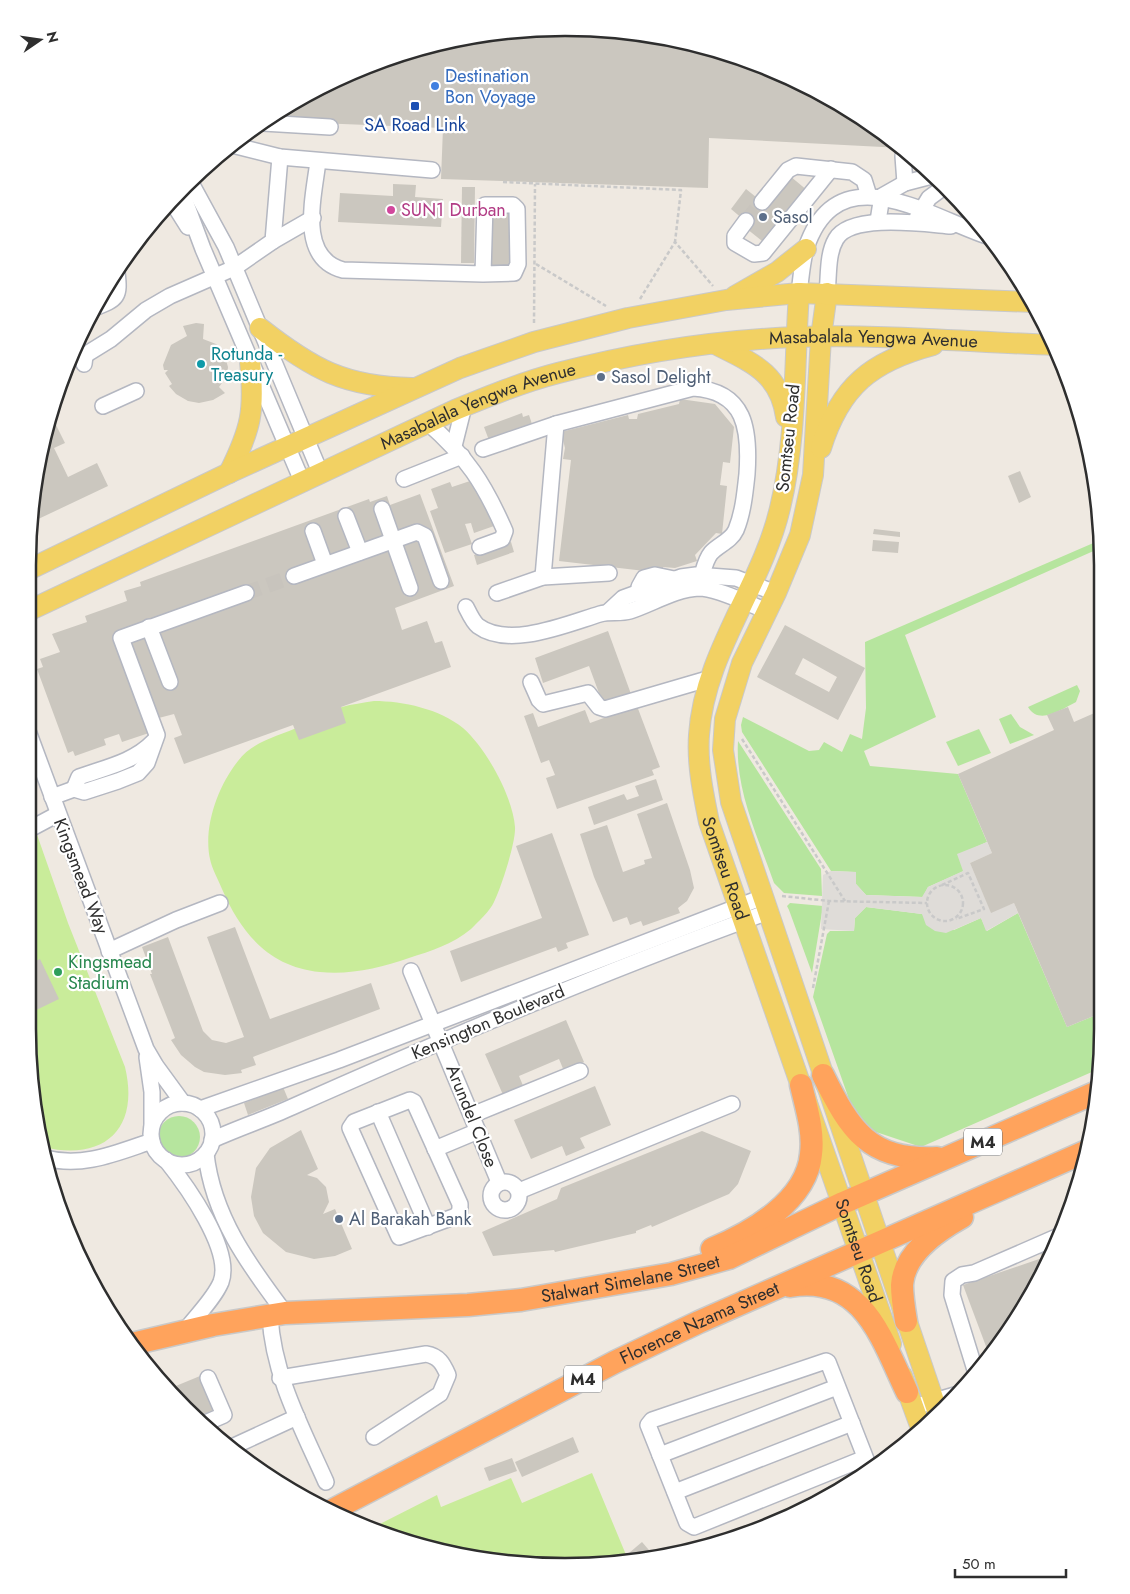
<svg xmlns="http://www.w3.org/2000/svg" width="1130" height="1594" viewBox="0 0 1130 1594" font-family="Jost,sans-serif">
<rect width="100%" height="100%" fill="#efe9e1"/>
<g fill="#b6e59e">
<polygon points="1098,541 1098,549 905,635 936,717 864,751 870,766 958,774 987,842 976,847 964,871 928,887 923,897 866,895 856,884 856,872 831,871 742,732 741,725 743,717 809,751 819,750 824,742 842,752 850,734 862,739 866,708 865,642"/>
<path d="M1077,685L1080,691L1076,702C1062,709 1039,726 1028,707Z"/>
<polygon points="1011,714 1020,727 1034,735 1010,744 999,719"/>
<polygon points="979,729 991,753 958,766 946,742"/>
<path d="M738,741L821,869L822,896L784,893L774,883C758,837 735,790 738,741Z"/>
<polygon points="790,903 823,906 812,973 789,910 787,906"/>
<polygon points="866,907 922,914 954,930 981,918 987,931 1018,913 1067,1027 1101,1013 1101,1068 921,1147 867,1129 850,1102 813,997 827,934 830,931 854,931 855,918"/>
<circle cx="179" cy="1137" r="21"/>
</g>
<g fill="#c9ec9a">
<path d="M374,701C403,701 440,709 463,728C486,748 513,797 515,827C516,842 501,888 494,902C490,911 478,922 471,929C453,944 431,951 409,958C381,968 350,975 320,972C269,967 241,933 222,889C218,879 212,869 210,859C203,827 218,786 238,761C253,741 279,736 301,726C314,720 328,711 342,707C352,704 363,703 374,701Z"/>
<path d="M28,809L68,923L125,1067C140,1129 104,1162 43,1147L28,1029Z"/>
<polygon points="592,1473 629,1562 495,1562 393,1538 370,1529 437,1495 441,1507 511,1478 522,1503"/>
</g>
<polygon fill="#dfdcd8" points="987,842 992,853 970,863 991,912 1014,903 1018,913 986,931 981,918 946,933 935,931 926,925 922,914 866,907 855,918 854,931 821,929 823,875 831,871 856,872 856,884 866,895 922,897 928,887 963,871 957,854"/>
<g fill="#cbc7bf" fill-rule="evenodd">
<polygon points="600,29 704,46 803,83 892,139 902,148 709,138 708,188 441,179 443,128 267,121 297,99 392,56 495,32"/>
<polygon points="790,176 808,191 766,244 747,229 750,225 731,209 746,189 767,206"/>
<polygon points="393,184 416,185 415,197 443,199 441,227 338,222 340,193 393,196"/>
<polygon points="462,187 475,187 474,263 461,263"/>
<rect x="489" y="210" width="23" height="60"/>
<polygon points="196,323 204,324 203,339 216,344 223,350 228,367 227,376 219,387 225,393 213,400 199,403 188,401 176,394 169,386 172,384 165,373 168,370 164,370 163,365 171,345 187,336 183,326"/>
<polygon points="680,399 715,404 734,427 730,463 723,462 720,485 727,486 722,534 716,533 695,555 697,561 675,568 663,567 662,573 559,561 571,460 563,459 565,448 561,432 628,415 629,419 637,419 638,414 679,404"/>
<polygon points="522,413 523,417 529,415 532,424 526,426 528,429 490,443 484,427"/>
<polygon points="51,415 65,443 54,448 68,477 97,463 108,486 32,522 35,492 42,489 36,476 38,460"/>
<polygon points="1020,471 1031,497 1019,503 1008,476"/>
<polygon points="473,480 478,486 494,526 474,533 471,523 465,524 472,544 445,553 430,511 438,508 431,489 450,482 452,487"/>
<polygon points="420,494 454,586 395,608 402,630 427,621 435,643 442,641 451,667 341,707 346,723 299,740 293,725 184,764 174,738 182,735 174,714 151,720 155,731 122,742 119,734 104,739 106,745 75,756 73,751 68,753 37,669 43,667 40,659 60,652 52,634 87,622 85,616 127,601 124,591 141,586 140,582 369,499 370,502 387,496 390,505"/>
<polygon points="874,529 900,532 900,537 873,534"/>
<polygon points="873,540 899,542 898,553 872,551"/>
<polygon points="511,542 514,552 477,565 474,555"/>
<path d="M785,625L865,668L838,720L757,677ZM803,658L837,677L829,692L795,674Z"/>
<polygon points="608,631 631,694 603,704 589,666 543,683 535,658"/>
<polygon points="637,706 660,767 652,770 654,775 557,809 546,778 555,775 549,760 541,763 524,716 533,713 538,727 585,710 590,723"/>
<polygon points="1068,707 1074,722 1099,711 1101,1013 1067,1027 1014,903 991,913 970,863 992,853 958,774 1054,730 1047,715"/>
<polygon points="656,779 663,800 594,825 588,807 624,794 627,800 639,796 635,786"/>
<polygon points="667,803 690,870 694,888 687,901 678,908 680,913 643,926 641,921 630,925 627,917 613,922 594,877 580,834 607,825 623,872 645,864 644,860 652,858 637,814"/>
<polygon points="552,833 589,935 566,943 568,948 558,952 556,947 461,982 450,951 542,918 516,846"/>
<polygon points="235,927 270,1019 371,983 380,1009 253,1057 256,1065 241,1070 242,1073 225,1075 204,1072 195,1067 181,1055 171,1040 175,1038 150,974 152,974 142,947 168,937 203,1031 212,1040 226,1043 244,1037 207,937"/>
<polygon points="40,959 59,999 28,1014 28,965"/>
<polygon points="566,1020 584,1062 564,1071 559,1059 519,1076 524,1088 504,1097 485,1054"/>
<polygon points="595,1086 611,1125 580,1138 585,1148 566,1156 562,1146 531,1159 514,1120"/>
<polygon points="283,1087 288,1099 248,1115 244,1103"/>
<polygon points="301,1130 318,1169 307,1175 317,1178 326,1187 329,1202 323,1214 335,1209 352,1249 335,1256 314,1259 286,1252 263,1233 254,1216 251,1197 256,1168 270,1148"/>
<polygon points="702,1131 751,1151 738,1184 729,1194 652,1227 651,1225 636,1231 636,1233 555,1252 554,1250 493,1256 482,1232 557,1199 561,1188"/>
<polygon points="1056,1244 1047,1266 990,1357 963,1285 1042,1258 1039,1250"/>
<polygon points="200,1376 214,1410 197,1417 171,1388"/>
<polygon points="573,1437 579,1452 522,1477 515,1462"/>
<polygon points="512,1458 517,1471 489,1481 484,1468"/>
<polygon points="642,1542 655,1557 636,1562 629,1553"/>
</g>
<g fill="none" stroke-linecap="round" stroke-linejoin="round">
<g stroke="#c8c4bd" stroke-width="15" stroke-dasharray="15 8" stroke-linecap="butt">
<polyline points="746,221 762,202"/>
<polyline points="246,593 294,576"/>
</g>
<defs>
<g id="minor">
<polyline points="263,123 330,127"/>
<polyline points="232,145 280,157 432,170"/>
<polyline points="903,156 905,183"/>
<path d="M318,161C314,196 297,258 343,270L483,274L514,273L518,264L517,209L513,205H485L483,274"/>
<polyline points="190,181 226,247 320,472"/>
<polyline points="181,190 203,249 302,481"/>
<polyline points="171,200 188,227"/>
<polyline points="762,202 788,170 796,166 852,172 864,180 869,196"/>
<polyline points="917,218 929,198 944,187"/>
<polyline points="746,221 735,236 735,243 754,254 763,253 831,169"/>
<polyline points="878,221 882,196 905,183 932,176"/>
<polyline points="273,241 313,218"/>
<path d="M799,293C801,279 802,262 806,248C838,153 927,216 987,236"/>
<path d="M827,293C829,276 827,254 836,239C851,213 925,224 951,226"/>
<path d="M94,308C118,299 120,297 117,272"/>
<polyline points="84,364 85,356 90,352 111,339 146,310 170,296 234,268 273,241 280,157"/>
<polyline points="103,406 136,391"/>
<path d="M427,422C467,457 484,483 505,531L502,539L480,547"/>
<polyline points="454,446 464,406"/>
<polyline points="483,449 556,424"/>
<polyline points="404,479 462,456"/>
<polyline points="382,509 410,588"/>
<polyline points="346,516 360,552"/>
<polyline points="313,531 325,564"/>
<polyline points="294,576 417,532 425,536 441,581"/>
<path d="M543,577L556,424L693,388C746,391 750,430 747,474C745,493 743,513 736,530C731,541 718,545 711,553C706,559 704,568 702,575"/>
<polyline points="497,593 543,577 609,573"/>
<polyline points="643,599 639,587 644,578 655,575 674,579"/>
<path d="M466,607C469,613 473,622 478,626C509,649 567,624 600,614C610,611 620,614 630,611C652,604 675,589 699,588C717,588 749,604 767,611"/>
<polyline points="609,611 623,598 681,577 696,575 736,578 776,593"/>
<polyline points="149,627 170,682"/>
<polyline points="531,682 539,700 543,704 588,693 599,707 605,709 711,678"/>
<polyline points="28,731 146,1049 156,1066 183,1103"/>
<path d="M74,789L79,777C104,768 134,762 153,742"/>
<polyline points="52,797 74,789 84,792 118,781 138,773 147,763 157,735 121,638 246,593"/>
<polyline points="28,830 58,814"/>
<polyline points="109,951 176,920 220,903"/>
<polyline points="411,971 499,1182"/>
<polyline points="147,1057 152,1092 152,1124"/>
<polygon points="410,1100 414,1102 460,1204 460,1211 456,1216 399,1237 350,1128 354,1122"/>
<circle cx="182" cy="1134" r="31"/>
<polyline points="200,1109 339,1060 763,897"/>
<polyline points="378,1112 428,1227"/>
<polyline points="472,1115 580,1071"/>
<path d="M212,1140C238,1128 266,1119 292,1107C449,1037 607,970 768,912"/>
<polyline points="435,1149 478,1131"/>
<path d="M206,1154C213,1216 248,1264 285,1313"/>
<path d="M45,1158C83,1168 116,1153 152,1141"/>
<path d="M166,1160C186,1185 233,1250 221,1282C214,1299 196,1316 185,1331"/>
<circle cx="505" cy="1196" r="14"/>
<polyline points="519,1191 732,1104"/>
<path d="M270,1316C273,1375 302,1428 326,1482"/>
<polyline points="976,1373 952,1295 953,1281 962,1275 974,1273 1059,1236"/>
<path d="M280,1378L426,1354C439,1356 443,1364 448,1375L440,1394L374,1437"/>
<polyline points="924,1404 955,1395"/>
<polyline points="203,1424 224,1415 208,1378"/>
<polyline points="232,1447 297,1417"/>
<polyline points="660,1455 837,1387"/>
<polyline points="865,1458 694,1527 687,1523 648,1425 652,1420 826,1361 828,1362 869,1467"/>
<polyline points="675,1492 852,1423"/>
</g>
<g id="major">
<path id="s1" d="M799,293C794,364 797,438 780,508C762,586 704,653 699,735C697,764 703,793 709,822L891,1344"/>
<polyline points="827,293 821,337 813,475 800,535 776,593 742,663 725,719 723,750 731,802 938,1413"/>
<polyline points="735,296 777,272 806,249"/>
<path d="M260,328C312,369 345,387 412,388"/>
<path d="M717,345C753,363 780,374 786,417"/>
<path d="M821,448C840,386 872,361 933,345"/>
<path d="M229,473C251,429 255,411 250,362"/>
<polyline points="28,570 229,473 460,368 534,342 628,318 726,300 799,293 1033,302"/>
<path id="s2" d="M28,611L455,410C489,396 523,382 558,373C635,353 718,340 797,337C883,334 969,342 1054,345"/>
<polyline points="902,1376 922,1431"/>
</g>
<g id="highway">
<path d="M823,1075C850,1130 869,1161 937,1158"/>
<path d="M712,1249C751,1233 807,1201 811,1154C814,1131 806,1107 801,1085"/>
<path d="M790,1286C863,1273 882,1340 907,1392"/>
<path d="M906,1321C904,1309 902,1297 902,1285C904,1253 937,1231 962,1217"/>
<path id="s3" d="M132,1344L213,1325L285,1313L468,1305L521,1300L671,1274L729,1258L843,1203L1097,1092"/>
<path id="s4" d="M329,1512L615,1362L699,1322L1087,1151"/>
</g>
</defs>
<use href="#minor" stroke="#b4b7c1" stroke-width="18"/>
<use href="#major" stroke="#c9c9c9" stroke-width="22"/>
<use href="#highway" stroke="#c9c9c9" stroke-width="25"/>
<g stroke="#c9c9c9" stroke-width="2.5" stroke-dasharray="4 2.5" stroke-linecap="butt">
<polyline points="503,182 681,190 675,242"/>
<polyline points="536,264 606,306"/>
<polyline points="640,299 675,242 713,286"/>
<polyline points="534,323 535,184"/>
<polyline points="742,739 845,901"/>
<circle cx="945" cy="903" r="18"/>
<polyline points="942,885 968,873 984,909 956,919"/>
<polyline points="782,896 829,901 927,903"/>
<polyline points="813,988 829,901"/>
</g>
<use href="#minor" stroke="#fff" stroke-width="15"/>
<use href="#major" stroke="#f2d163" stroke-width="20"/>
<use href="#highway" stroke="#ffa35c" stroke-width="22"/>
</g>
<circle fill="#3f7fe0" stroke="#fff" stroke-width="2" cx="435" cy="86" r="5"/>
<rect fill="#1a4fb4" stroke="#fff" stroke-width="2" x="410" y="101" width="10" height="10" rx="2.5"/>
<circle fill="#d1479c" stroke="#fff" stroke-width="2" cx="391" cy="210" r="5"/>
<g fill="#5c6f8a" stroke="#fff" stroke-width="2">
<circle cx="763" cy="217" r="5"/>
<circle cx="601" cy="377" r="5"/>
<circle cx="339" cy="1219" r="5"/>
</g>
<circle fill="#0f9aa8" stroke="#fff" stroke-width="2" cx="201" cy="364" r="5"/>
<circle fill="#2e9e5b" stroke="#fff" stroke-width="2" cx="58" cy="972" r="5"/>
<g text-anchor="middle" stroke-width="4.5" stroke-linejoin="round" paint-order="stroke">
<g fill="#fff" stroke="#6d6d6d" stroke-width="1">
<rect x="964" y="1128.5" width="38" height="27" rx="4"/>
<rect x="564" y="1365.5" width="38" height="27" rx="4"/>
</g>
<g font-size="16" font-weight="bold" fill="#2e2e2e">
<text x="983" y="1148">M4</text>
<text x="583" y="1385">M4</text>
</g>
<g font-size="18" fill="#366cbe" stroke="#fff" text-anchor="start">
<text x="445" y="82">Destination<tspan x="445" dy="21">Bon Voyage</tspan></text>
</g>
<g font-size="18" fill="#164399" stroke="#fff">
<text x="415" y="131">SA Road Link</text>
</g>
<g font-size="18" fill="#b23c85" stroke="#fff" text-anchor="start">
<text x="401" y="216">SUN1 Durban</text>
</g>
<g font-size="18" fill="#4e5e75" stroke="#fff" text-anchor="start">
<text x="773" y="223">Sasol</text>
<text x="611" y="383">Sasol Delight</text>
<text x="349" y="1225">Al Barakah Bank</text>
</g>
<g font-size="18" fill="#2e2e2e" stroke="#fff">
<text dy="6" stroke="none"><textPath href="#s2" startOffset="900">Masabalala Yengwa Avenue</textPath></text>
<text dy="6" stroke="none"><textPath href="#s2" startOffset="495">Masabalala Yengwa Avenue</textPath></text>
<text transform="translate(788 438) rotate(-84)" y="6">Somtseu Road</text>
<text dy="6" stroke="none"><textPath href="#s1" startOffset="595">Somtseu Road</textPath></text>
<text transform="translate(81 876) rotate(69)" y="6">Kingsmead Way</text>
<text transform="translate(488 1022) rotate(-23)" y="6">Kensington Boulevard</text>
<text transform="translate(472 1116) rotate(68)" y="6">Arundel Close</text>
<text dy="6" stroke="none"><textPath href="#s1" startOffset="1000">Somtseu Road</textPath></text>
<text dy="6" stroke="none"><textPath href="#s3" startOffset="504">Stalwart Simelane Street</textPath></text>
<text dy="6" stroke="none"><textPath href="#s4" startOffset="416">Florence Nzama Street</textPath></text>
</g>
<g font-size="18" fill="#0d838f" stroke="#fff" text-anchor="start">
<text x="211" y="360">Rotunda -<tspan x="211" dy="21">Treasury</tspan></text>
</g>
<g font-size="18" fill="#27864d" stroke="#fff" text-anchor="start">
<text x="68" y="968">Kingsmead<tspan x="68" dy="21">Stadium</tspan></text>
</g>
</g>
<path d="M0 0H1130V1594H0ZM565 36H565A529 529 0 0 1 1094 565V1029A529 529 0 0 1 565 1558H565A529 529 0 0 1 36 1029V565A529 529 0 0 1 565 36Z" fill="#fff" fill-rule="evenodd"/>
<path fill="none" stroke="#2e2e2e" stroke-width="2.5" d="M565 36H565A529 529 0 0 1 1094 565V1029A529 529 0 0 1 565 1558H565A529 529 0 0 1 36 1029V565A529 529 0 0 1 565 36Z"/>
<g transform="translate(40 40) rotate(77)" stroke="#ffffff" stroke-width="4" paint-order="stroke">
<path d="M0-4L9 19L0 12L-9 19Z" fill="#2e2e2e"/>
<text y="-8" font-size="14" font-weight="bold" text-anchor="middle" fill="#2e2e2e">N</text>
</g>
<path d="M955 1569v8h111v-8" fill="none" stroke="#2e2e2e" stroke-width="2.5"/>
<text x="962" y="1569" font-size="15" fill="#2e2e2e" stroke="#ffffff" stroke-width="4" paint-order="stroke">50 m</text>
</svg>
